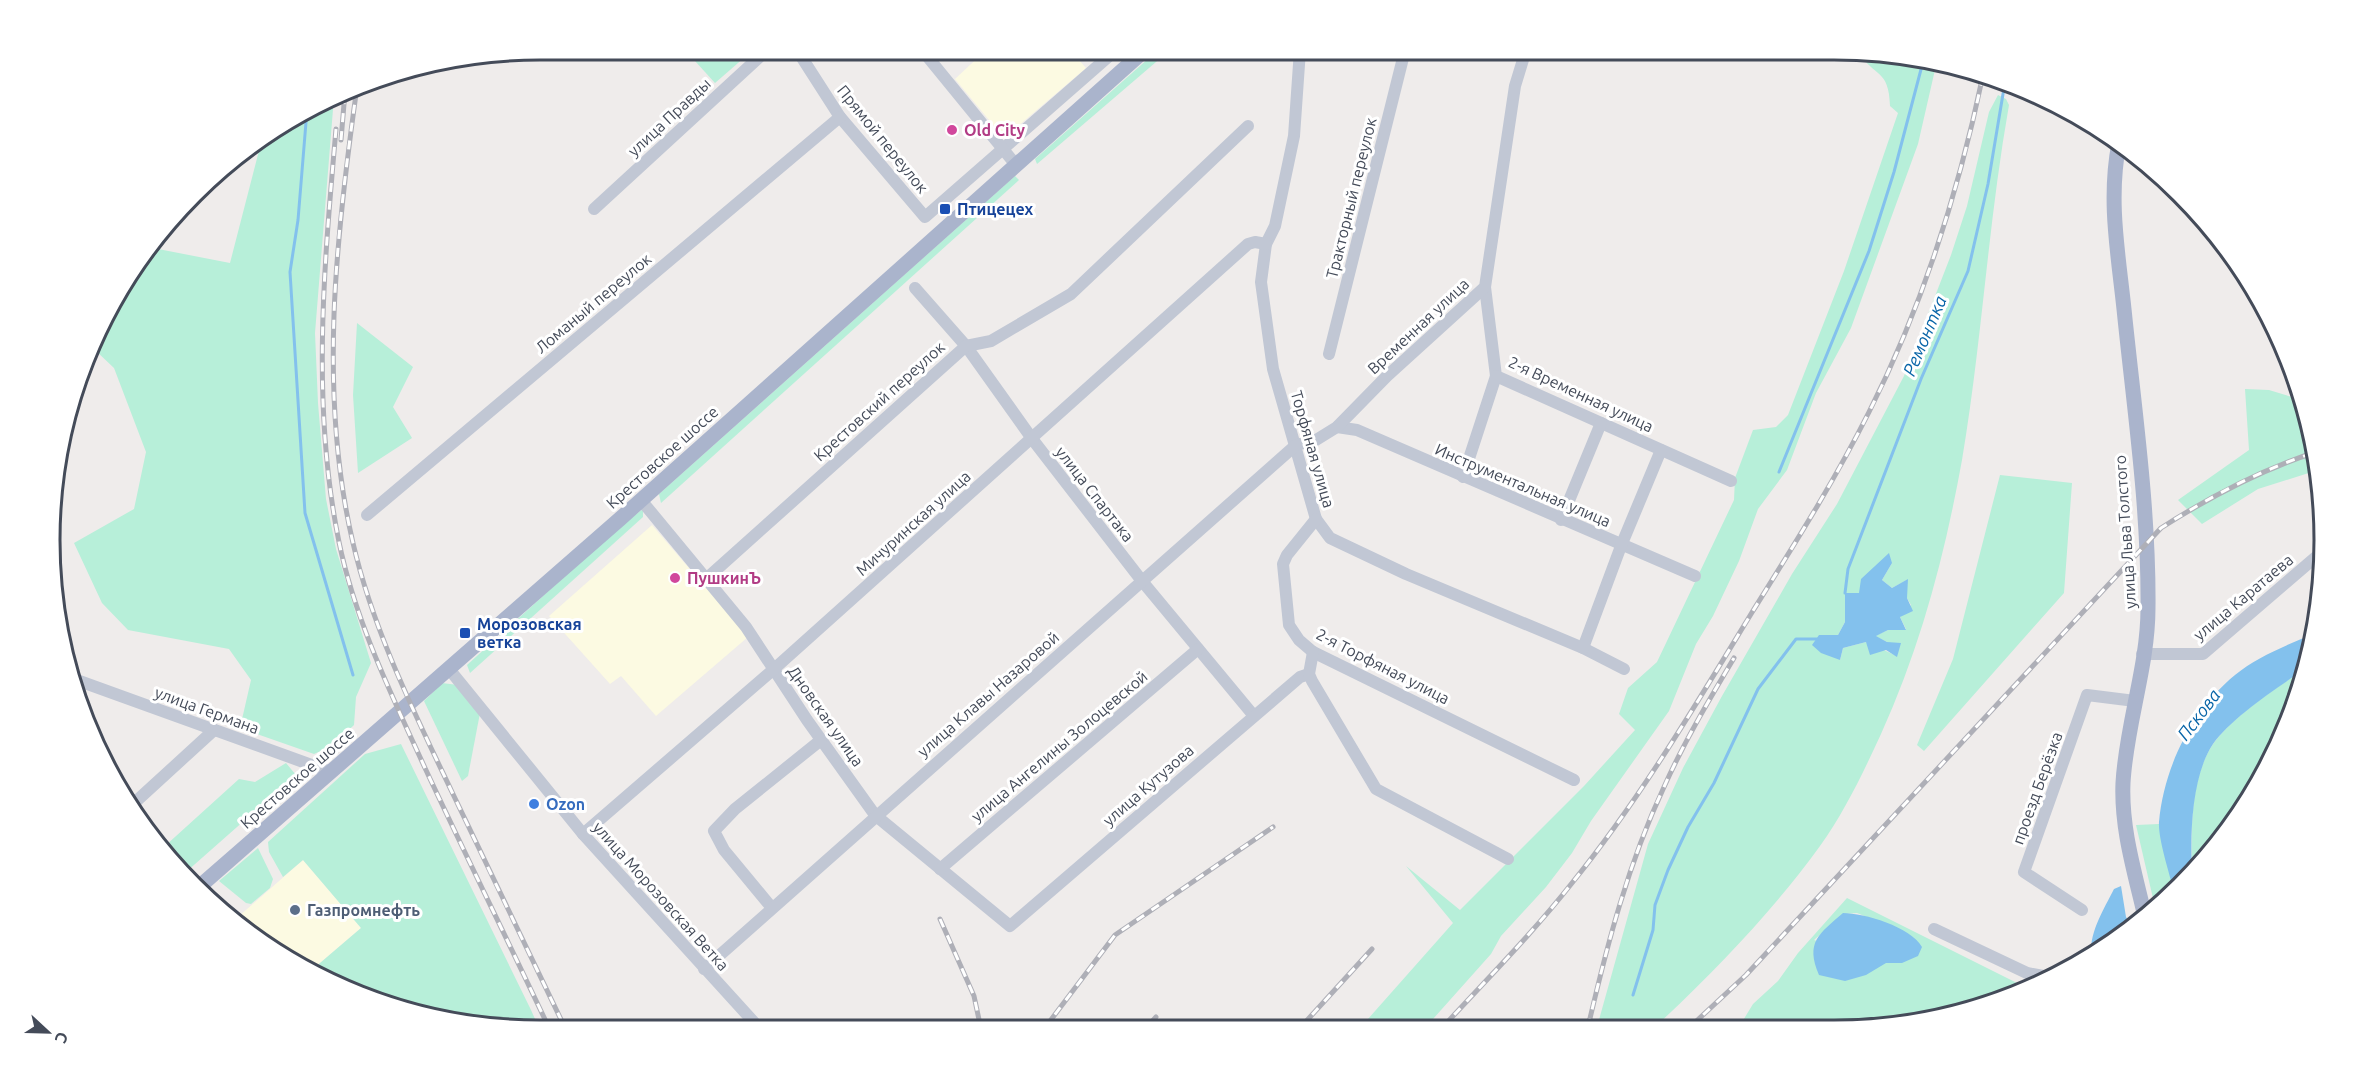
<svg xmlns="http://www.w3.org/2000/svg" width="2374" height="1080" viewBox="0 0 2374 1080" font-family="Ubuntu,sans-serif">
<rect width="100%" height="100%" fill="#efeceb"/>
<g fill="#fcfae2">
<polygon points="986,50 1070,50 1086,68 1004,138 955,79"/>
<polygon points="652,525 748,637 656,716 621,676 610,684 549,616"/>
<polygon points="303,860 361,928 313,969 250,930 239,916"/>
</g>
<g fill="#b7efd9" fill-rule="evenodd">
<polygon points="685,50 753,50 715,83"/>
<polygon points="1158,50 1170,50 1037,164 1035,159"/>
<path d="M1859,52L1937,61L1918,144L1851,328L1816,393L1787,470L1758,509L1739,561L1713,616L1696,644L1669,711L1591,821L1572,853L1546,887L1501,936L1491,954L1425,1028H1360L1453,923L1406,866L1460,910L1584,786L1635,730L1619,714L1628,688L1657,662L1734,500L1735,478L1753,430L1776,427L1788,415L1844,271L1898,113L1890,106C1889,68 1874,78 1859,52Z"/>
<path d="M1998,95L2006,99L2009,105C1988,223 1982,342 1962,460C1945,554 1921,646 1881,734C1864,771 1844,813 1820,846C1772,912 1715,971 1655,1027H1597L1648,844L1683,768L1722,696L1792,574L1837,504L1904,376L1951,255L1967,206L1989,112ZM1892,563L1882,580L1892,588L1907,580V598L1911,605L1900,617L1906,629L1888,630L1875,636L1887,642L1897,656L1866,642L1843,648L1840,660L1820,635H1838L1845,622V593H1859Z"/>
<polygon points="334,97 315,333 318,403 326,499 336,549 371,663 356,697 354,725 332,746 314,754 240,728 251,680 229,649 128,630 102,603 74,543 134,509 146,452 114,368 95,350 115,295 153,248 230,263 262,139 295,115"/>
<polygon points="1015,176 1019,180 661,503 659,494"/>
<polygon points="357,323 413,367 393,407 412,438 358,473 353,395"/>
<polygon points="2245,389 2269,390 2302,400 2315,444 2318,470 2258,489 2202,524 2178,500 2249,450"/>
<polygon points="2000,475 2072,483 2064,593 1924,751 1917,745 1953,659"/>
<polygon points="643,509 643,517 470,673 467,665 617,529"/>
<path d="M2305,669L2287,727L2223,838L2192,869C2191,830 2190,778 2213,744C2231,718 2278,686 2305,669Z"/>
<polygon points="442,683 458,685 480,713 468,776 462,781 424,701"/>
<polygon points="401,744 531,1010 540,1030 445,1021 353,993 313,969 361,928 303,860 283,877 269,852 268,842 365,754"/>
<polygon points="286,763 296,775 186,872 165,846 239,779 255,782"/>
<polygon points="2159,824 2173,889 2155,907 2136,825"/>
<polygon points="258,848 273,879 270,888 251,904 246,903 219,881"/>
<polygon points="207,896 218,896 250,930 217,909"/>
<path d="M1847,898L2029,989L1898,1026L1739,1027L1753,1004L1778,981L1798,953ZM1857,913L1906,933L1902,963H1886L1814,940L1843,914Z"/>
</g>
<g fill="#83c1ed">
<polygon points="1889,553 1892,563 1882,580 1892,588 1908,579 1907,598 1913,611 1900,617 1906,630 1888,630 1876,636 1887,642 1901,643 1897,657 1886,650 1870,655 1866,642 1843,648 1840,660 1821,653 1812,645 1819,635 1838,635 1845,622 1845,593 1859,593 1861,579"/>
<path d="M2315,633L2305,669C2278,687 2231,718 2213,744C2192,775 2190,833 2192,869L2173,889C2169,871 2158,839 2159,822C2164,767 2192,710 2235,675C2258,656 2288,645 2315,633Z"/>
<path d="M2121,886L2126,917L2133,929L2091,953C2090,931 2104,909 2114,889Z"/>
<path d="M1843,913C1864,913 1911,927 1922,947L1918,956L1902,963H1886L1866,975L1845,981L1819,975C1805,942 1819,934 1843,913Z"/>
</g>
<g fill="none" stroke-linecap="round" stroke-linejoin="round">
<g stroke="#83c1ed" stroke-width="3">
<polyline points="307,110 298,220 290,272 305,513 353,675"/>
<polyline points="1779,472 1869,251 1894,172 1924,58"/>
<polyline points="1845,593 1848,569 1921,379 1968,271 1988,184 2005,82"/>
<polyline points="1633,995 1653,930 1655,905 1668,870 1688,827 1714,783 1758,689 1796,639 1817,639"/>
</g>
<g stroke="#c1c7d4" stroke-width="12">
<polyline points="797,50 840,117 925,217 1116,50"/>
<polyline points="922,50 1016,165"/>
<polyline points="1300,50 1294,136 1275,226 1266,244 1261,282 1273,369 1316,519 1330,538 1406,574 1583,648 1624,669"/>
<polyline points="594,209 767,50"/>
<polyline points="1485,287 1496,376 1731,481"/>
<polyline points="915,288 966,346 1033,440 1142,581 1254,716"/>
<polyline points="1329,354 1405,50"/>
<polyline points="1337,427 1357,430 1695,576"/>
<polyline points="1463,477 1496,376"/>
<polyline points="641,500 746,627 807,720 875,815 1010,926 1300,677 1309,674"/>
<polyline points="367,515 840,117"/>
<polyline points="1316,519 1287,555 1283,564 1289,625 1299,640 1313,652 1574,780"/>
<polyline points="1561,520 1601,423"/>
<polyline points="706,579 966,346 991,341 1071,294 1248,126"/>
<polyline points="1583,648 1621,546 1661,450"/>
<polyline points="1313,652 1309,674 1312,681 1376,789 1508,859"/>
<polyline points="2142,654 2203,654 2324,550"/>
<polyline points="449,669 583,834 761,1030"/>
<polyline points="71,678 331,772"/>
<polyline points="132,805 214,730"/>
<polyline points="583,834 774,669 1248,244 1255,242 1266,244"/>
<polyline points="940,869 1198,649"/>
<polyline points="772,908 724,850 714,831 735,809 821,740"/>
<polyline points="2082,910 2024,872 2087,695 2135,701"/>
<polyline points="1934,929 2027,973 2049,977"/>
<polyline points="704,969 1296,445 1316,440 1337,427 1387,376 1485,287 1515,86 1526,50"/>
</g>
<g stroke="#aab4cc" stroke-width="15">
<path d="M2119,143C2108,200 2118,252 2124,309C2134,408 2149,508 2148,608C2148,667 2126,725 2123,783C2121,829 2135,873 2145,917"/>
<polyline points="199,887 621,518 1145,50"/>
</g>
<defs>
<g id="rail">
<path d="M357,87C336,236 318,394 353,543C373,630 414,712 452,792C490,872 528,951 566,1030"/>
<path d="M336,129C324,267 311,405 339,542C355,620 392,696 425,768C466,856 509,943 550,1030"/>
<polyline points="341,140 345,92"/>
<polyline points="940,919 974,996 981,1029"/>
<path d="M1588,1027C1607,945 1628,864 1664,787C1684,742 1709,700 1734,658"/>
<path d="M1690,1027L1746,975L2161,528C2211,496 2260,470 2316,452"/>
<polyline points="1300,1028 1372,949"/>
<path d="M1442,1028C1486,980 1532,934 1572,883C1640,799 1695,706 1751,614C1792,548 1834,482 1869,412C1922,307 1959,190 1983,75"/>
<polyline points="1044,1029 1115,935 1273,827"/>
<polyline points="1145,1029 1156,1017"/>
</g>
</defs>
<use href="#rail" stroke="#aeafb7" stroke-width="5"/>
<use href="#rail" stroke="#fff" stroke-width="3" stroke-dasharray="9" stroke-linecap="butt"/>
</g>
<g fill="#d1479c" stroke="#fff" stroke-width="2">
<circle cx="952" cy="130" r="6"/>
<circle cx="675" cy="578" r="6"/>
</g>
<g fill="#1a4fb4" stroke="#fff" stroke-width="2">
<rect x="939" y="203" width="12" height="12" rx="3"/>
<rect x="459" y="627" width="12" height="12" rx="3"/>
</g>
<circle fill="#3f7fe0" stroke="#fff" stroke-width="2" cx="534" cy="804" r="6"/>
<circle fill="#5c6f8a" stroke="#fff" stroke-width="2" cx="295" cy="910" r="6"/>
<g text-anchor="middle" stroke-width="6" stroke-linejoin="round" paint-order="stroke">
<g font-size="16" fill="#444b59" stroke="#fff">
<text transform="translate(669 117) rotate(-43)" y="6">улица Правды</text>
<text transform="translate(883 139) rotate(51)" y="6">Прямой переулок</text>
<text transform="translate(1351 198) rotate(-76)" y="6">Тракторный переулок</text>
<text transform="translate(593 303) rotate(-40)" y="6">Ломаный переулок</text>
<text transform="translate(1418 326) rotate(-43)" y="6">Временная улица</text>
<text transform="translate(1581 394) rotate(25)" y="6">2-я Временная улица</text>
<text transform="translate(879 401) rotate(-42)" y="6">Крестовский переулок</text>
<text transform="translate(1313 449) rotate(74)" y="6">Торфяная улица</text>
<text transform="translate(662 457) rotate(-42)" y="6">Крестовское шоссе</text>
<text transform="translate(1523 485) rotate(23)" y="6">Инструментальная улица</text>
<text transform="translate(1095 494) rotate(52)" y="6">улица Спартака</text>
<text transform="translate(913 523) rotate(-42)" y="6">Мичуринская улица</text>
<text transform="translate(2125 532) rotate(-94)" y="6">улица Льва Толстого</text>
<text transform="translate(2243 597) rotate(-40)" y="6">улица Каратаева</text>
<text transform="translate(1383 666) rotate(27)" y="6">2-я Торфяная улица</text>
<text transform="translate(988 694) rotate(-41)" y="6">улица Клавы Назаровой</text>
<text transform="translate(207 710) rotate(20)" y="6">улица Германа</text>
<text transform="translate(826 716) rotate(55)" y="6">Дновская улица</text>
<text transform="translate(1059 746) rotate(-40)" y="6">улица Ангелины Золоцевской</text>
<text transform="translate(297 778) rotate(-41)" y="6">Крестовское шоссе</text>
<text transform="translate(1148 785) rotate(-41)" y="6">улица Кутузова</text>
<text transform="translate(2037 788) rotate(-70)" y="6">проезд Берёзка</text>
<text transform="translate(661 896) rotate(48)" y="6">улица Морозовская Ветка</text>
</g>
<g font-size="16" font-weight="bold" fill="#b23c85" stroke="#fff" text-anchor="start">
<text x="964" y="136">Old City</text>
<text x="687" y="584">ПушкинЪ</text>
</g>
<g font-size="16" font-weight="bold" fill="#164399" stroke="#fff" text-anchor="start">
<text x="957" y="215">Птицецех</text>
<text x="477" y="630">Морозовская<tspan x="477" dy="18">ветка</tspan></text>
</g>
<g font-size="16" font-weight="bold" fill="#366cbe" stroke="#fff" text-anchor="start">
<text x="546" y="810">Ozon</text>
</g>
<g font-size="16" font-weight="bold" fill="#4e5e75" stroke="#fff" text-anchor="start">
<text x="307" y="916">Газпромнефть</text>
</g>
<g font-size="18" font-style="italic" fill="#0865a8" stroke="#fff">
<text transform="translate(1925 336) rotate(-67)" y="6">Ремонтка</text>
<text transform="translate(2199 715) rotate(-53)" y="6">Пскова</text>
</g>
</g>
<path d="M0 0H2374V1080H0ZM540 60H1834A480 480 0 0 1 2314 540V540A480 480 0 0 1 1834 1020H540A480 480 0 0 1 60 540V540A480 480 0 0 1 540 60Z" fill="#fff" fill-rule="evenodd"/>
<path fill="none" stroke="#444b59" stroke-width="3" d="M540 60H1834A480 480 0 0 1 2314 540V540A480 480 0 0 1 1834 1020H540A480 480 0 0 1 60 540V540A480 480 0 0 1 540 60Z"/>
<g transform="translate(48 1032) rotate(112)" stroke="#ffffff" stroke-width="4.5" paint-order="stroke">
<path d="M0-4.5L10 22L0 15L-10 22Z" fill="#444b59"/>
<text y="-9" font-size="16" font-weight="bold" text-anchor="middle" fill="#444b59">С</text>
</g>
</svg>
